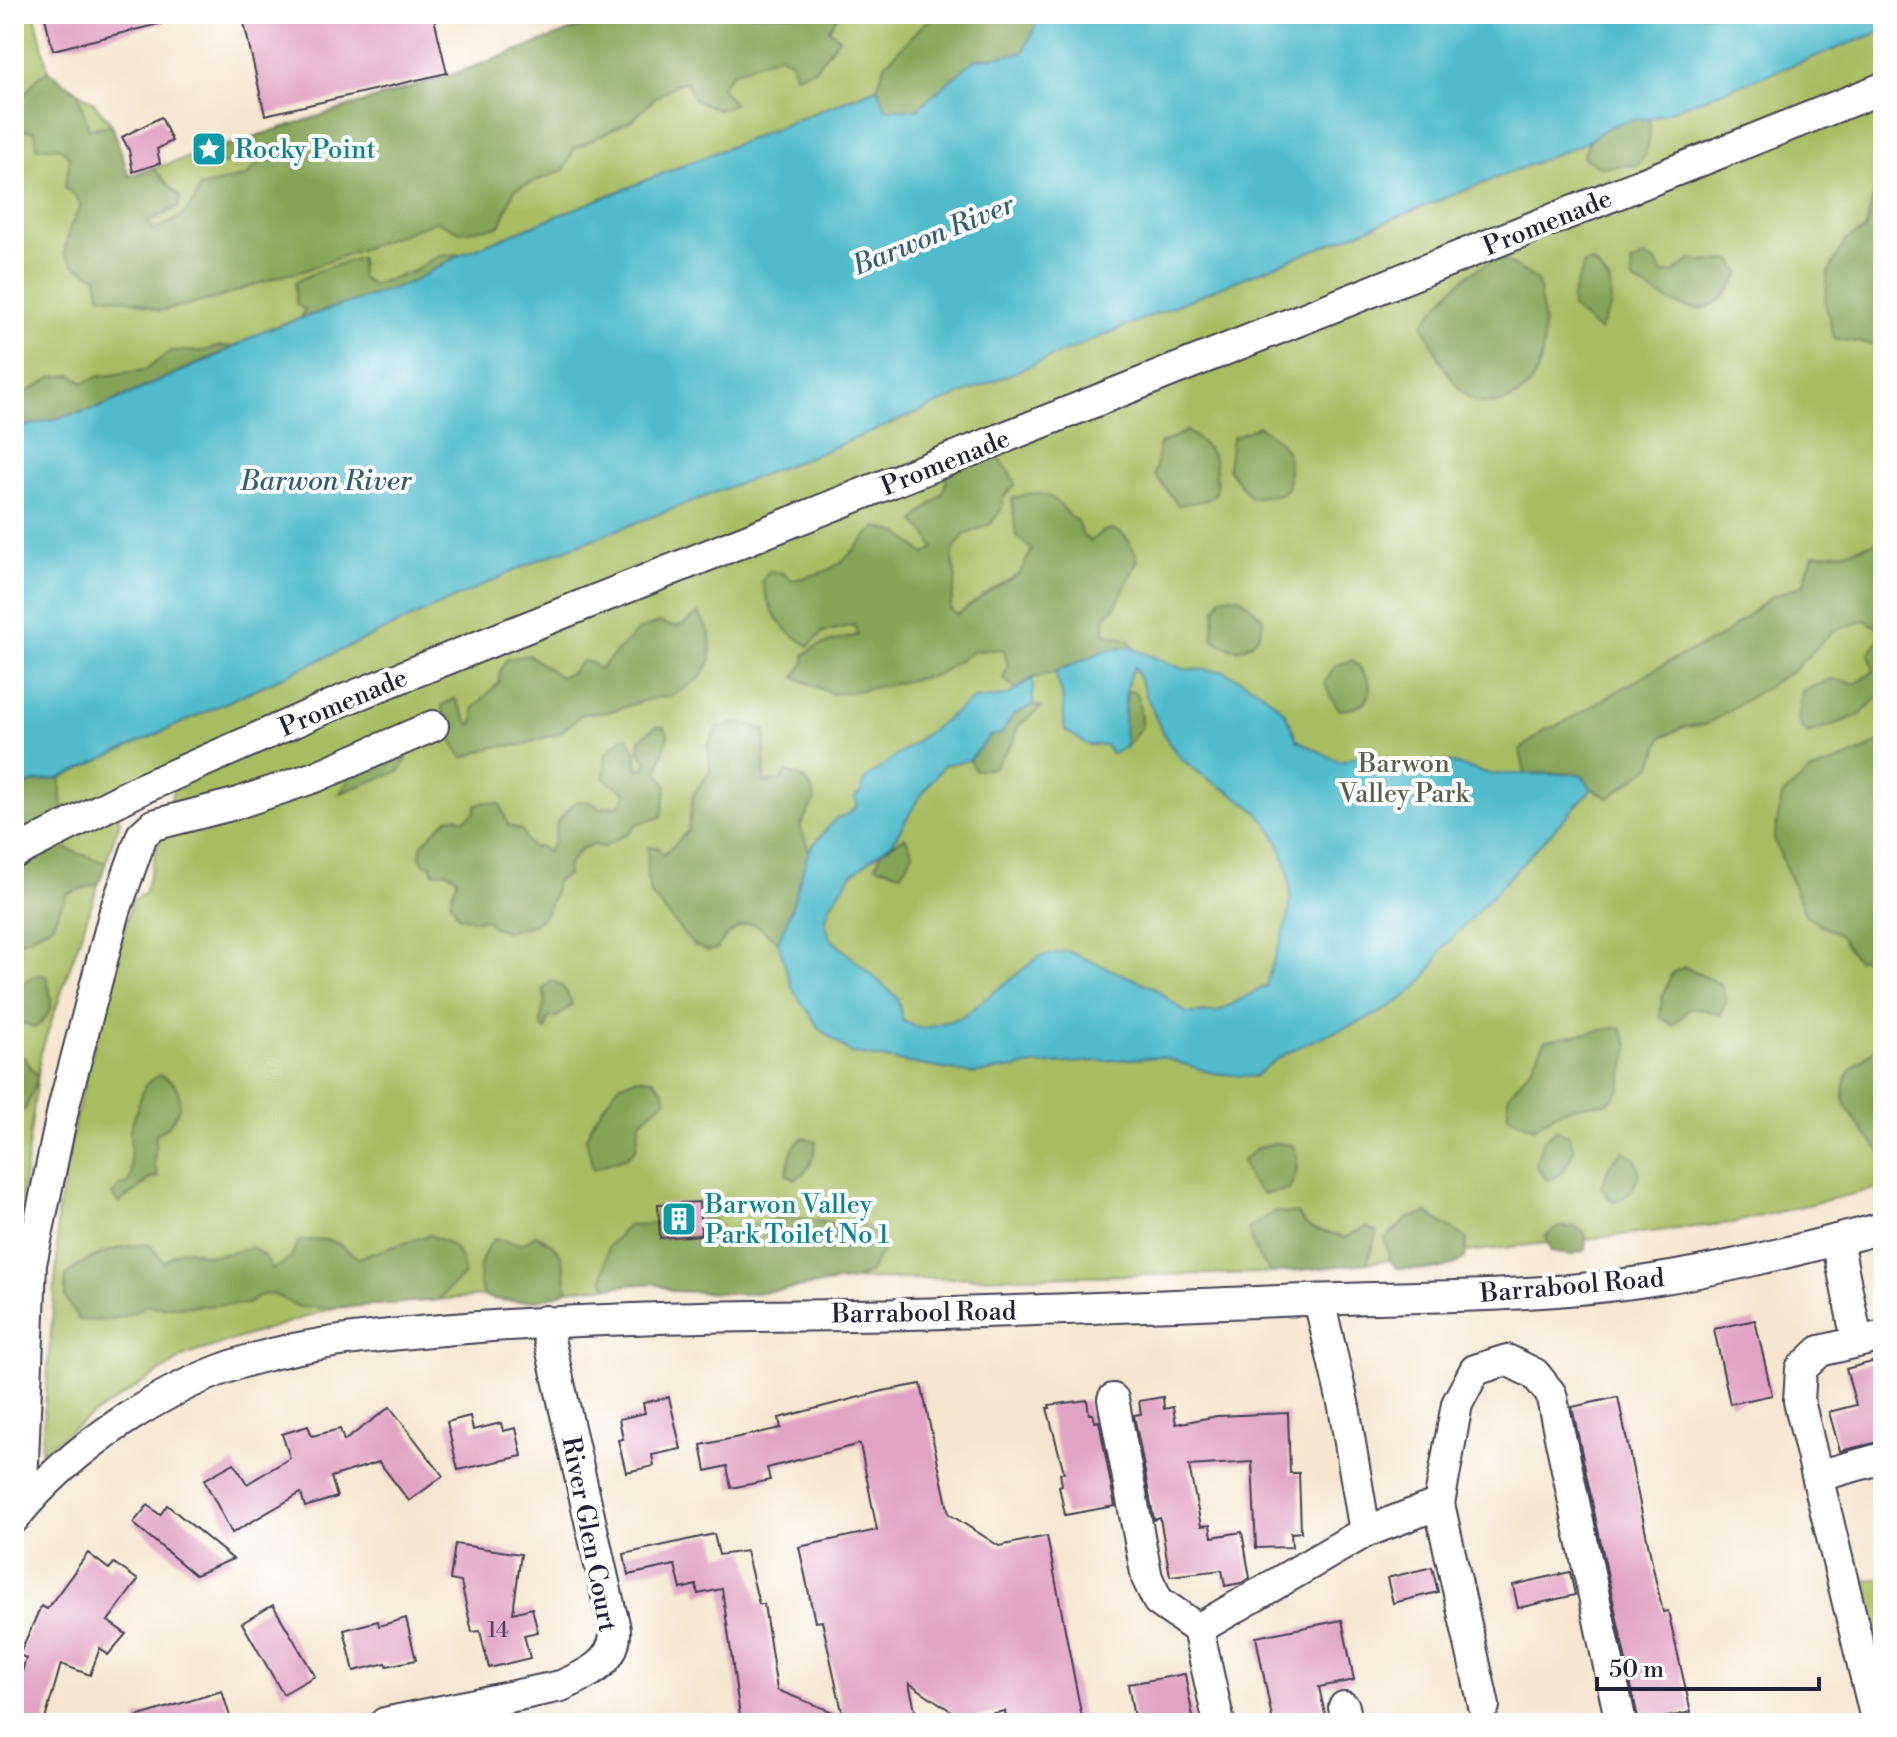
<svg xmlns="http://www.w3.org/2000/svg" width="1897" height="1737" viewBox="0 0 1897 1737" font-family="'Libre Bodoni',serif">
<rect width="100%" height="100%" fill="#fff"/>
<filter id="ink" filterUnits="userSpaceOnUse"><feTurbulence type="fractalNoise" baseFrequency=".0125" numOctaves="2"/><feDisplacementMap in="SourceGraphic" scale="16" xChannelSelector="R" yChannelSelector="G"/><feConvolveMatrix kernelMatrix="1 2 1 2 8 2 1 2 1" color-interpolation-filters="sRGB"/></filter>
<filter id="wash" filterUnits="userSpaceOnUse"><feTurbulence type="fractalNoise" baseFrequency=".006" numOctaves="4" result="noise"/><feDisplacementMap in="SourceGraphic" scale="32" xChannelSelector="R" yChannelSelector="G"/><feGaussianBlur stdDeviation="1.8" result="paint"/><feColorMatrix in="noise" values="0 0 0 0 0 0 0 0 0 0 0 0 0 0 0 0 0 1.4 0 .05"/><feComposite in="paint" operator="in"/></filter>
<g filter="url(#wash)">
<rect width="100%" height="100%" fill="#f5e6cf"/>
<g fill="#a8bd62" stroke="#65704e" stroke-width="2">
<polygon points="14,14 35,14 48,71 94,103 112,125 129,176 457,73 616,14 1060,14 462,254 410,283 265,330 219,355 98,408 14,429"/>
<path d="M1883,31V1187L1732,1223L1271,1273L653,1283L333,1308L187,1355L85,1420L41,1452L57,1262V1214L75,1120L132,900L144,894L182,760L109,796L120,821L41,1052L17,1233L29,1247L14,1445V789L35,782L61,778L538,560L822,452L1218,288L1587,142C1606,126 1623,119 1649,119Z"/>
<polygon points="1883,1577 1883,1668 1874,1670 1856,1584"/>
</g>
<g fill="#86a458" stroke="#54634a" stroke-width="2">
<path d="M616,14H839L829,29L839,38L815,69L796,76L791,62L780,55L733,72L721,87L734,104L719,110L694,100L687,82L676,84L655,98L634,119L574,149L564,170L515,189L500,226L460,232L437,221L303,271L277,277L217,298L159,311L138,302L100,295L97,277L73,265L64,253L70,227L81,206L74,195L65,188L70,157L59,147L37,148L35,131L14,129V108L38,77L48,71L77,91L89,129L112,125L129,176L153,168L180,197L178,207L148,222L153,230C177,222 192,212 200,187L247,176L262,159L211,165L210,156L215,149L457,73Z"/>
<polygon points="938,14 1060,14 1037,23 1023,53 974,60 917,109 886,109 877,88 885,64 923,25"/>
<path d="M1629,119H1649C1651,138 1649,149 1639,165L1599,167L1583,157C1590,131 1605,128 1629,119Z"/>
<polygon points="1883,180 1883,346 1834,338 1825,303 1828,273 1846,240 1865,230 1875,191"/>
<polygon points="461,254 410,283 300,319 305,310 296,304 295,282 320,270 360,258 361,277 372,285 412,272 438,256"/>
<path d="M1645,257L1655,261L1662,273H1673L1692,259L1703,262L1732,260L1740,274C1709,332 1677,305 1633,281L1631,263Z"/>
<path d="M1501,258L1537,280C1546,320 1554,388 1503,402C1493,405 1476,404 1468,397C1447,379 1435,349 1423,324C1444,296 1466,269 1501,258Z"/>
<polygon points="1593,262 1610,282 1611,306 1599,331 1572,308 1572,297 1584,264"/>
<polygon points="220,346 234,347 98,408 14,429 14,394 22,395 53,377 73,375 83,383 97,377 145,370 171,351 203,351"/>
<path d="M1259,426C1287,445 1292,452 1288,487L1280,494L1251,498L1228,469L1232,438Z"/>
<path d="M1187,431C1214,451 1219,458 1216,493L1207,500L1178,505L1155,475L1159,444Z"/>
<path d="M993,450C1001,463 1011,470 1015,485L1003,498L1002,508L991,524L964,535L954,549L952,558L956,579L950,609L957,615L991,590L1019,574L1032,550L1016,536L1012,499C1031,491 1047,490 1062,507C1068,514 1068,517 1077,520L1083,536L1091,541C1114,517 1129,535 1138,560L1116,606L1105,617V633C1120,637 1129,637 1137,651L1129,647L1106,650L1055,672L1033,678L1017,689L1003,679L1008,667L1004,649L974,651L936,675L856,691L832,694L795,677L805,662L804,655L817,646L858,635L854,625L823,632L809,646C779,628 770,614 762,581L769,571L783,573L792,580C806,577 823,574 835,566C851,557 862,538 877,527L899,533L925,554L934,548L927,534L915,522C932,494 946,508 947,469Z"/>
<polygon points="1883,540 1883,631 1865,620 1833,631 1795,669 1707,724 1684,727 1662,737 1652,765 1609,798 1592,789 1581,774 1525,773 1520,750 1545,730 1559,725 1670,661 1722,636 1771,597 1803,585 1813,555 1844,552"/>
<path d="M1231,596L1240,597L1263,618C1263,635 1248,654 1230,648C1224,646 1218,642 1212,639L1216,608L1221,598Z"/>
<path d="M699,613L710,634L711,660L701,677L685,688L669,697L654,698L608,712L582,714L560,733L521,745L493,747L463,758C455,750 442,716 442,705L455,699C462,707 463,718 471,725L475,719L473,709L499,682L500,671L507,659L529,655L560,677L571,673L582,661L592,663L599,670L637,631L660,622C679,632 684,623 699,613Z"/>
<polygon points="1883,635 1883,692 1860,715 1808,734 1798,722 1802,691 1829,680 1857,683 1874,671 1869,653"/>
<path d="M1353,660C1377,683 1378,707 1340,710L1331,698L1325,682L1336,665Z"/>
<polygon points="1132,691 1138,695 1142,727 1126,747 1123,727 1127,692"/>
<polygon points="1033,705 1042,707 1018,726 1013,742 993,768 975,770 969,760 990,735 1008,724 1013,715"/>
<path d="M734,723L753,725L766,731L764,783L781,780L787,772C805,777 811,782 815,800L800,826L809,850L791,910L778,942C771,938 763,929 756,925C743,919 722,938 717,949L708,951L693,945L650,893L647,876L648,847H657L664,855L688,831L693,795L710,771L708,744L717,729Z"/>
<path d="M656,726L665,728L668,734L658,773L667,786L661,817L637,824L630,832L604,847L593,845L582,848L568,864L567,875L556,881C555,896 545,923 528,926C519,928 516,927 508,932L493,927L487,919L474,920L458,916L450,900L457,881L455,876L445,871L434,873L431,865L424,864L420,856L422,844L448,818L457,817L464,820L475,812L476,805L486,802L500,804L508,825L523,831L527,842L533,848L539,846L547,852L554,842L557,822L576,801L591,802L600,808L621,805L627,793L604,779L606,753L622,738L628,737L636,752L638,769L646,768L647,760L639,750L640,739Z"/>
<polygon points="1883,740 1883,954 1856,960 1840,936 1806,916 1774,840 1782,796 1809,772 1859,753"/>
<polygon points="404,751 407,759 400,771 340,793 348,781 346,773"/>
<polygon points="61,778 61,798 66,817 64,848 106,863 99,883 67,894 51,926 22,941 14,934 14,789 35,782"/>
<polygon points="905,837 913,853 902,873 876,866 882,851"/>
<polygon points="1684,967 1721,984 1726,1000 1721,1015 1701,1009 1689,1009 1673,1026 1660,1016 1663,994 1672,973"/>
<path d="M46,975C52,998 57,1011 35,1028L25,1023L14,1027V993L33,976Z"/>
<path d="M551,981C565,984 567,992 572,1005L557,1017L548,1018L546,1030L542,1027C538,1014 549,1003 543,989Z"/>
<path d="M1620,1027L1629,1046L1620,1090L1607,1104C1576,1102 1558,1110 1534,1128L1508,1116V1096L1532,1066L1546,1040Z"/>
<path d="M1883,1043V1155C1865,1131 1825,1098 1853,1068C1862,1059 1873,1051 1883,1043Z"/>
<polygon points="24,1057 38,1077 26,1108 14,1116 14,1058"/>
<path d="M159,1075C186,1084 184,1109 167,1127C164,1130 160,1131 156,1134L154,1164L158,1177L151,1178C141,1189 130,1194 119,1203L112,1195L120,1185H127L131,1177L130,1130L145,1085Z"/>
<polygon points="635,1078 653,1079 663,1090 666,1100 640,1122 636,1149 627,1157 593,1169 586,1138 594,1120 618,1086"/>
<path d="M1557,1129L1569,1136L1574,1149C1567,1166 1565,1175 1547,1180L1535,1165L1543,1141Z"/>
<path d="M804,1137L816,1142C814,1159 810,1170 796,1179L786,1174C791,1157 789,1147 804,1137Z"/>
<path d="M1274,1143L1293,1145C1301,1162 1297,1174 1289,1190L1263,1194L1249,1180L1242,1161L1257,1148Z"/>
<path d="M1623,1151L1635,1158L1640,1172C1634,1188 1631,1197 1613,1202L1601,1187L1610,1164Z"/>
<path d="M1274,1212L1298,1214C1313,1239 1323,1226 1344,1238L1366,1227L1377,1232L1367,1263L1271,1273L1258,1256L1248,1229Z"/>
<path d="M1427,1213L1467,1239L1465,1258C1445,1273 1420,1270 1397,1268L1390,1260L1385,1239L1407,1219Z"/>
<polygon points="700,1215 711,1215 722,1233 788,1216 835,1224 855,1223 873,1230 883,1249 869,1273 853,1280 788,1289 745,1294 674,1291 653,1283 608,1287 603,1279 608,1247 628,1225 659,1224 660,1238 700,1235"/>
<polygon points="1559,1227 1576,1227 1585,1233 1586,1250 1571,1255 1551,1252 1546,1236"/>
<path d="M429,1235C451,1243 462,1249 464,1274L438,1300L333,1308L299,1307L273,1294L261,1295L248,1304L163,1307L147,1305C124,1320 105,1322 79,1320L65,1297L66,1276C90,1254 117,1246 149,1244L164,1262C191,1239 187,1255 212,1255C224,1256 240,1250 252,1247L264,1256L273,1269L290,1259L298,1242C330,1236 333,1239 358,1258Z"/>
<path d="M536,1235C566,1249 563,1259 567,1290C547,1303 507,1304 485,1297C474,1278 480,1254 494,1239L522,1244Z"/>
</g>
<g fill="#4fbbcb" stroke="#386e83" stroke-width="2">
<path d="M1060,14H1883V31L1649,119C1623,119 1606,126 1587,142L1218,288L822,452L538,560L61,778L35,782L14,789V429L98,408L219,355L265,330L410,283L462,254L877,88L886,109H917L974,60L1023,53L1037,23Z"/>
<path d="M1129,647L1183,669L1224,671L1260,690L1285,712L1297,740L1340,762L1361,755L1433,767L1444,761L1490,774H1581L1592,789L1442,949C1411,1022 1338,1021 1279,1058C1270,1063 1262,1071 1254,1077L1212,1073L1162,1057L1036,1065L973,1074L851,1053L821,1030L792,988L778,942L791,910L809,850L836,818L847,815L857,806L855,797L861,793L864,780L973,699L1007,696L1033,678V705L1013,715L1001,734L990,736L969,760L944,765L918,800L893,842L851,875L830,906L825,922L830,938L897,997L903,1021L921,1029L962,1017L1040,956L1067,951L1153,987L1187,1013L1217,1012L1266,986C1272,958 1288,932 1290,903C1292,871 1281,836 1258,813C1237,792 1204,781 1182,759C1157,733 1150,699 1134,667C1123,683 1123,727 1126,747L1112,754L1105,745H1088L1065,730L1062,694L1055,672L1106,650Z"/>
</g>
<g id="blocks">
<g fill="#e1a3c3">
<polygon points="44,14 162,14 163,23 53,50"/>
<polygon points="242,14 433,14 447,73 265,115"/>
<polygon points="161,117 172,141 157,149 160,163 133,172 129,150 122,137"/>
<polygon points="699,1202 701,1235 660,1238 658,1204"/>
<polygon points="1755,1320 1772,1395 1730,1404 1714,1329"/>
<polygon points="1883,1359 1883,1441 1840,1451 1829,1412 1856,1405 1846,1369"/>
<polygon points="921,1384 949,1514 999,1546 1047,1536 1083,1723 1007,1723 1005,1711 963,1719 909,1683 918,1723 741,1723 722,1589 698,1594 696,1585 681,1589 675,1565 628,1575 624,1554 714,1534 719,1555 746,1551 759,1604 764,1604 777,1690 843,1716 822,1621 815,1622 799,1547 877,1530 860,1444 767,1468 770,1480 731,1488 727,1466 706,1471 701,1445 781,1428 779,1418 883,1391"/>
<polygon points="669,1397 681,1449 652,1455 654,1466 626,1472 618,1440 623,1439 619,1419 645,1413 643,1403"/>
<polygon points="1163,1397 1164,1409 1173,1407 1176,1424 1217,1416 1288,1413 1290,1473 1299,1473 1301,1532 1291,1533 1292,1547 1256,1548 1252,1462 1189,1466 1201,1526 1210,1525 1212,1537 1242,1532 1250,1578 1241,1583 1225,1586 1222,1570 1170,1576 1160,1518 1154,1520 1134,1415 1141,1414 1139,1401"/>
<polygon points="1618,1397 1655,1577 1663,1612 1668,1611 1691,1712 1642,1723 1639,1723 1572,1407"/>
<polygon points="1087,1400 1089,1414 1093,1414 1095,1422 1099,1421 1115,1506 1065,1515 1059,1486 1062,1485 1060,1473 1064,1472 1047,1408 1050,1408 1049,1405"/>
<polygon points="390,1407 443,1476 409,1501 379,1462 331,1477 337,1497 305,1507 301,1493 232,1533 204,1480 234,1463 247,1484 290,1458 282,1434 308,1426 312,1436 340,1429 344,1441"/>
<polygon points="470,1416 473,1430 501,1423 503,1431 516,1428 522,1456 458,1470 447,1422"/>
<polygon points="148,1505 160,1515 167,1505 233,1559 195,1575 133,1523"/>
<polygon points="455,1544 521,1554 513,1613 532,1608 538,1632 524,1635 530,1658 489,1668 480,1631 472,1632 461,1582 450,1580"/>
<polygon points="88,1553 109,1569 114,1563 138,1580 108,1621 126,1634 108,1655 100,1648 90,1675 61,1664 44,1723 14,1723 14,1698 26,1658 19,1655 41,1606 47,1609"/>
<polygon points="1432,1567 1438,1592 1393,1603 1387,1578"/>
<polygon points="1570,1572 1575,1595 1518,1608 1513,1585"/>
<polygon points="273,1605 315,1676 283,1694 242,1623"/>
<polygon points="406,1618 416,1660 387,1666 386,1663 354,1671 344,1630 378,1621 379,1626"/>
<polygon points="1342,1620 1354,1680 1319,1687 1327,1723 1273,1723 1256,1637"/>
<polygon points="1185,1674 1194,1723 1135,1723 1128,1684"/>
<polygon points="222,1691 232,1723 137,1723 136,1717"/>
</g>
</g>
</g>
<g filter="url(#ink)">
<use href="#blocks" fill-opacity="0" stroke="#423f51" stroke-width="2"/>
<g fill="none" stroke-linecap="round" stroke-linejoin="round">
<defs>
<g id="minor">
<polyline points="14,853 141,789 344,700 1883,88"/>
<polyline points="1837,1240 1857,1341"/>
<polyline points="1319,1300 1344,1407 1365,1532"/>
<polyline points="1113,1399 1147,1578 1158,1601 1198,1629 1219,1723"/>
<polyline points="1818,1476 1883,1458"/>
<polyline points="21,1509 31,1264 64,1105 115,911 142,835 153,825 235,804 315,777 433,726"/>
<path d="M14,1518C71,1447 166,1384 253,1359C319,1340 387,1335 454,1329C587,1318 719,1316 852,1315C1004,1313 1156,1305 1307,1300C1420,1296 1535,1298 1646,1281C1726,1269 1805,1248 1883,1228"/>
<polyline points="1198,1629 1365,1532 1439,1504"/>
<polyline points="1484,1706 1439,1504 1457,1404 1475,1370 1507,1360 1535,1374 1551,1394 1621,1723"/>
<polyline points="1344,1707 1347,1723"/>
<path d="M385,1723L561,1686C584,1676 613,1664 615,1635C616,1627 612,1617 610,1609L545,1321"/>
<polyline points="1877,1723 1799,1401 1801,1369 1820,1351 1883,1336"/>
</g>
</defs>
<use href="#minor" stroke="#423f51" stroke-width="34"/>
<use href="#minor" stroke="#fff" stroke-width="30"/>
</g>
</g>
<defs>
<symbol id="sight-square" viewBox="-11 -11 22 22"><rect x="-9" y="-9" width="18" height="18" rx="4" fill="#0f9aa8" stroke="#fff"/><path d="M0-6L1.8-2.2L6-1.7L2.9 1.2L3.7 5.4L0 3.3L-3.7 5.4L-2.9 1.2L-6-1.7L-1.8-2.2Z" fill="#fff"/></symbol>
<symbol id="building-square" viewBox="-11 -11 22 22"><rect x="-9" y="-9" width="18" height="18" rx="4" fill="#0f9aa8" stroke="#fff"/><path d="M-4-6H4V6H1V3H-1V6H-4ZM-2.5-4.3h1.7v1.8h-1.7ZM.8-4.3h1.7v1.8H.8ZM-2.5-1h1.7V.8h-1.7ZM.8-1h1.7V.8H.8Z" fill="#fff"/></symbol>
</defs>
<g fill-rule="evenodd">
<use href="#sight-square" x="189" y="129" width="40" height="40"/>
<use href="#building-square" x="659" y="1199" width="40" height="40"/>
</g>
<g text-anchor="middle" stroke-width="8" stroke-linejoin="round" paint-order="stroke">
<g font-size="22" fill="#52425d">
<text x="498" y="1637">14</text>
</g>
<g font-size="26" fill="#0d838f" stroke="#fff" text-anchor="start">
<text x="235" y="158">Rocky Point</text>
<text x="705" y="1213">Barwon Valley<tspan x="705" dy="30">Park Toilet No 1</tspan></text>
</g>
<g font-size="26" fill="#22223b" stroke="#fff">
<text transform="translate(1547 222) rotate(-22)" y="9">Promenade</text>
<text transform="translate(945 462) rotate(-22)" y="9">Promenade</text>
<text transform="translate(343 702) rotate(-23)" y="9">Promenade</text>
<text transform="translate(1572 1285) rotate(-5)" y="9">Barrabool Road</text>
<text transform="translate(924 1312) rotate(-1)" y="9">Barrabool Road</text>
<text transform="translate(590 1534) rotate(79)" y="9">River Glen Court</text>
</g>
<g font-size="26" fill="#58604b" stroke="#fff">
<text x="1404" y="772">Barwon<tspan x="1404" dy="30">Valley Park</tspan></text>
</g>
<g font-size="28" font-style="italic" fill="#345f75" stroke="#fff">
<text transform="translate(933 234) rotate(-22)" y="10">Barwon River</text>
<text x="326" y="490">Barwon River</text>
</g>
</g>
<rect width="1897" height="1737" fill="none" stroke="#fff" stroke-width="48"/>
<path d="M1597 1677v12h222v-12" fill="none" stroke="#22223b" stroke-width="4"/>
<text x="1609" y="1677" font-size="24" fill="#22223b" stroke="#ffffff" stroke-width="6" paint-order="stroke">50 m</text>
</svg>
